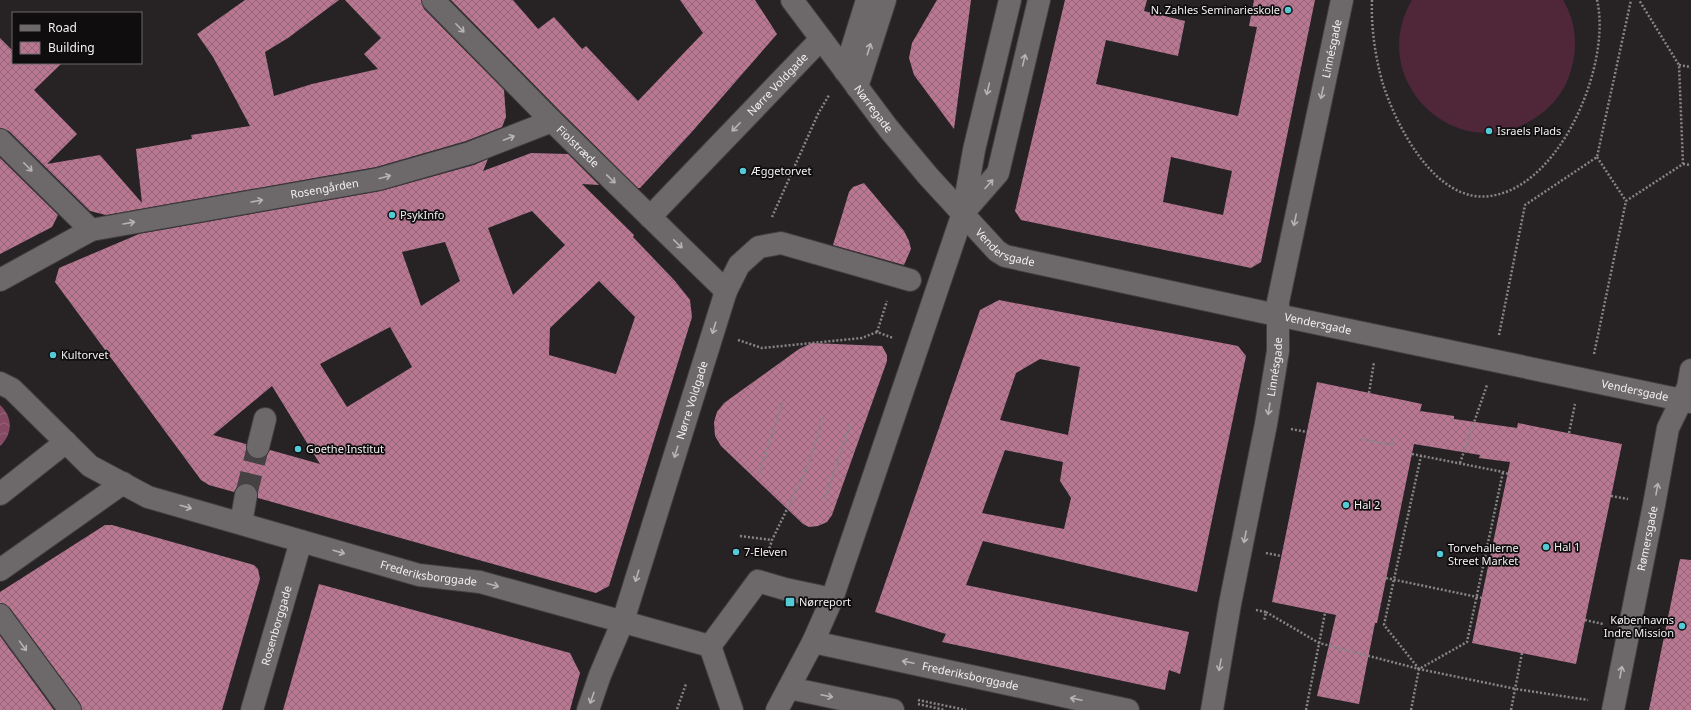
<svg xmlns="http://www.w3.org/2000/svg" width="1691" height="710" viewBox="0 0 1691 710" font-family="'Noto Sans',sans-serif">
<defs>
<pattern id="water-waves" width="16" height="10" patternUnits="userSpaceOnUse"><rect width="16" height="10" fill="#874a64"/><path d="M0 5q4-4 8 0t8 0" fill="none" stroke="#98647b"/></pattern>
<pattern id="building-cross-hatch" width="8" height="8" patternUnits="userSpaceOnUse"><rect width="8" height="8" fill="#b97792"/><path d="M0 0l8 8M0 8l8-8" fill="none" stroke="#926778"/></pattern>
</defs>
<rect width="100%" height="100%" fill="#272325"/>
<path fill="#502739" d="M1412,0H1563C1576,21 1578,47 1571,70C1566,89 1554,105 1538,116C1460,171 1364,82 1412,0Z"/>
<path fill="url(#water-waves)" d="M0,405C13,417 13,434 0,446Z"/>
<g fill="url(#building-cross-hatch)" fill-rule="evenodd">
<polygon points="245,0 339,0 288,38 265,52 274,96 312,84 378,69 364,54 381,38 345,0 421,0 424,9 504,90 506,117 502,127 466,141 376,167 106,215 90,211 9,131 0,128 0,38 13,51 13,63 62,63 34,90 77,134 47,164 100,155 142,203 136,149 192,139 191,135 250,126 213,57 197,34"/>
<polygon points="451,0 513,0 538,29 554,17 582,49 586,46 638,101 703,33 680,0 755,0 777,34 690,134 640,188 638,188 561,112"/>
<polygon points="937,0 971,0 954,129 914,75 909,58 912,43"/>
<path d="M1065,0H1147L1144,11L1185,21L1178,56L1106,40L1096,84L1238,116L1257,27L1249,26L1254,0H1315L1261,262L1251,268L1021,220L1015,211ZM1171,157L1232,171L1223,215L1163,202Z"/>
<path d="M531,153L568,154L599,185L582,184L634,235L633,237L675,281L690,300L692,317L609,586L596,593L258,498V490L254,485L249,483H241L237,487L234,492L209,485L201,480L55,282L59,268L139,234L381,191L474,165L488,159L483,171ZM532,211L565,245L513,295L488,228ZM445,242L460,281L421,306L402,252ZM599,281L635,317L616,374L549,355L550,328ZM390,327L412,367L347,407L320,364ZM272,386L320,464L270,450L267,455L262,459H255L249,456L246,451V444L213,435Z"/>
<polygon points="0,158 58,215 52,227 0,254"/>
<polygon points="864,183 904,231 909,241 911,249 904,265 833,245 849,192 853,187"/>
<path d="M999,300L1238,346L1246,356L1197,592L983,541L966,585L1189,632L1180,674L1169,670L1165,690L942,642L946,634L875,612L980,310ZM1040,359L1080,367L1068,435L1000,420L1016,373ZM1005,450L1063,462L1060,481L1071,498L1064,529L982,513Z"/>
<polygon points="812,343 882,346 887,355 887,361 832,515 827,522 818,526 809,527 803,524 721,446 715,436 714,422 717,412 724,403 799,349"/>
<polygon points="1317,382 1422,404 1420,411 1454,416 1454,419 1517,428 1518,423 1622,444 1576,664 1472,643 1510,462 1479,458 1480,455 1414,444 1377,623 1375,623 1359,704 1317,696 1336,615 1272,602"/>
<polygon points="105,525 112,525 254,565 258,569 260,579 222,710 82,710 80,703 10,608 5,604 0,603 0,592"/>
<polygon points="1680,559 1691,560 1691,710 1649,710"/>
<polygon points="319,584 570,653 580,673 570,710 283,710"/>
<polygon points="0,636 54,710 0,710"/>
</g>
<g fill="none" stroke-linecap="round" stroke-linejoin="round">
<polyline stroke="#464244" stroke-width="22" stroke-dasharray="22 11" stroke-linecap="butt" points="246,495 258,447"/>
<defs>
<g id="minor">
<path id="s1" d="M433,0L552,121L726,291"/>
<path id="s2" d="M792,0L888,128L928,176L997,251L1005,256L1258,311L1691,402"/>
<polyline points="845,71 867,0"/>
<polyline points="857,87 885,0"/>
<polyline points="0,140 91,230"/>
<polyline points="963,213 998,173 1039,0"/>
<path id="s3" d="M650,217L821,39"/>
<path id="s4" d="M0,280L91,230L379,179L470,153L552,121"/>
<path id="s5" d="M0,383L12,389L90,466L148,497L419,575L480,582L710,646"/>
<polyline points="258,447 265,419"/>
<polyline points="0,494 66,442"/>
<polyline points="241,523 246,495"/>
<polyline points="0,570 123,483"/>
<polyline points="0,615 70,710"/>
<path id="s6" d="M813,642L1128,710"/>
<polyline points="789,688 893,710"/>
<path id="s7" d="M252,710L301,541"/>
<path id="s8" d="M588,710L600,675L623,621L726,291L739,265L759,247L781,243L910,280"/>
<polyline points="732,710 710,646 758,581 785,589 832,599"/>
<polyline points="777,710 813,642 832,599 963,213 974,150 1010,0"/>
<path id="s9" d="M1212,710L1230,604L1266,424L1278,351V302L1342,0"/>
<path id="s10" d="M1613,710L1654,505L1668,428L1688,387L1691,370"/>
</g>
</defs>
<use href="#minor" stroke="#423f40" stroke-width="24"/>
<g stroke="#888586" stroke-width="2.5" stroke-dasharray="2 2" stroke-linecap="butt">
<path d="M1372,0C1371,28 1375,54 1382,81C1395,124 1435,204 1490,196C1561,187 1612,63 1597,0"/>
<polyline points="1679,65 1691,67"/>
<polyline points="1597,157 1626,201"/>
<polyline points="1683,164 1691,165"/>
<polyline points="772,217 818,114 829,95"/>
<polyline points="877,332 887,301"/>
<polyline points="1499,335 1525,205 1597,157 1631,0"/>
<polyline points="738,340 762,348 862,338 877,332 893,338"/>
<polyline points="1594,354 1626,201 1683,164 1679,65 1639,0"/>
<polyline points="1369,393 1374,362"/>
<polyline points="1291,429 1307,432"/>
<polyline points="1569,433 1575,404"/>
<polyline points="1361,439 1392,445 1393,438"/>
<polyline points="1412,454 1503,472 1508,474"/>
<polyline points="1460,463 1487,385"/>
<polyline points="759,473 783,401"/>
<polyline points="1611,496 1628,499"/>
<polyline points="825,499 850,424"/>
<polyline points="740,536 772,540"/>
<polyline points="1266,553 1281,556"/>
<polyline points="767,556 772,540 807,468 824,415"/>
<polyline points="1386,578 1482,598"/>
<polyline points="1256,610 1266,612 1264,621"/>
<polyline points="1266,612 1319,643 1419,669 1516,689 1588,700"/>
<polyline points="1585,620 1603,624"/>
<polyline points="1419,669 1384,625 1421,456"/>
<polyline points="918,700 966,710"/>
<polyline points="918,704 945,710"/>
<polyline points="677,709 686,684"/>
<polyline points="1306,710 1325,613"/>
<polyline points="1411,710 1419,669 1467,642 1503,472"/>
<polyline points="1511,710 1522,653"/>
</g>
<use href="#minor" stroke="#6d696b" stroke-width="22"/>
</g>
<defs><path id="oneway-shaft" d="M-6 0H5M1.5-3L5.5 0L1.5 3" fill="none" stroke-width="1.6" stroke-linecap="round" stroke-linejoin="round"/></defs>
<g stroke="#b7b3b5">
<use href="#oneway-shaft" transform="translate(460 28) rotate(45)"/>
<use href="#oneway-shaft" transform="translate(869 49) rotate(-73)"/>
<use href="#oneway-shaft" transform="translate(1024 60) rotate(-77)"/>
<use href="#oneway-shaft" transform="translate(988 89) rotate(103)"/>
<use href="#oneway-shaft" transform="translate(1322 93) rotate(102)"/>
<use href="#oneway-shaft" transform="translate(736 127) rotate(134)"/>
<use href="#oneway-shaft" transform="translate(509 138) rotate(-21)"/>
<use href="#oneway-shaft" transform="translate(28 167) rotate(45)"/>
<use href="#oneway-shaft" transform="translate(385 177) rotate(-15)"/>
<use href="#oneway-shaft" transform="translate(611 179) rotate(44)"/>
<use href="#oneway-shaft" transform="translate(989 184) rotate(-48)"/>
<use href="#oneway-shaft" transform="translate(257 201) rotate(-10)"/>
<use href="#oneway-shaft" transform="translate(1295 220) rotate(102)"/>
<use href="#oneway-shaft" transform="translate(129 223) rotate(-10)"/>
<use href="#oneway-shaft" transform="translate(678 244) rotate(44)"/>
<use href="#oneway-shaft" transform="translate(714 328) rotate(107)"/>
<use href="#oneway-shaft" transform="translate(1269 409) rotate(99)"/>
<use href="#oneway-shaft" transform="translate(676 452) rotate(107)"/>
<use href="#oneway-shaft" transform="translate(1657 489) rotate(-80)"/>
<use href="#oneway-shaft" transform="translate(186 507) rotate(16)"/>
<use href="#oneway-shaft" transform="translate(1245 537) rotate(101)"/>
<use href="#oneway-shaft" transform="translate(339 552) rotate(16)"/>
<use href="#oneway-shaft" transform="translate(637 576) rotate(107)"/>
<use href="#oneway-shaft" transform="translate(493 585) rotate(15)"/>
<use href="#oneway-shaft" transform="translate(23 646) rotate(54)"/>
<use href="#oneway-shaft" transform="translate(908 662) rotate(-168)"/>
<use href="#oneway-shaft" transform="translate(1220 665) rotate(100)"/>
<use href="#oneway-shaft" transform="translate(1621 672) rotate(-79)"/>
<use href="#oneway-shaft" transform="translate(827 696) rotate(12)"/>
<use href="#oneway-shaft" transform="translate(592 698) rotate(109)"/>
<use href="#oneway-shaft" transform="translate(1076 699) rotate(-168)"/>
</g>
<g fill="#52cbd7" stroke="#0f0d0e" stroke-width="1.5">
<circle cx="1288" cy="10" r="4"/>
<circle cx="1489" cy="131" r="4"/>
<circle cx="743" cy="171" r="4"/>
<circle cx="392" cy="215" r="4"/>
<circle cx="53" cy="355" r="4"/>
<circle cx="298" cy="449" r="4"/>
<circle cx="1346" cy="505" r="4"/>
<circle cx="1546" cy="547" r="4"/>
<circle cx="736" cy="552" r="4"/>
<circle cx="1440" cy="554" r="4"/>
<rect x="785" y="597" width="10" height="10" rx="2"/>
<circle cx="1682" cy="626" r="4"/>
</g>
<g text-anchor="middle" stroke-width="3.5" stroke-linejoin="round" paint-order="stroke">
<g font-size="11" fill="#f3f0f1" stroke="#0f0d0e" text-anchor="start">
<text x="1280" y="14" text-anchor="end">N. Zahles Seminarieskole</text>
<text x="1497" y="135">Israels Plads</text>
<text x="751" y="175">Æggetorvet</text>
<text x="400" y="219">PsykInfo</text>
<text x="61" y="359">Kultorvet</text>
<text x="306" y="453">Goethe Institut</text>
<text x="1354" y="509">Hal 2</text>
<text x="1554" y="551">Hal 1</text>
<text x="1448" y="552">Torvehallerne<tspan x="1448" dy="13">Street Market</tspan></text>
<text x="744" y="556">7-Eleven</text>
<text x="799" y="606">Nørreport</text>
<text x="1674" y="624" text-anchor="end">Københavns<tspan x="1674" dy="13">Indre Mission</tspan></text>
</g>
<g font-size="11" fill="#f3f0f1" stroke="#0f0d0e">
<text dy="4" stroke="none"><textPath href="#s9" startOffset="673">Linnésgade</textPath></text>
<text dy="4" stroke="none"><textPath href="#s3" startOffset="184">Nørre Voldgade</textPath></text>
<text dy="4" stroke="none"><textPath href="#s2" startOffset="136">Nørregade</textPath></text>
<text dy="4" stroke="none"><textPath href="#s1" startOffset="206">Fiolstræde</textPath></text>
<text dy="4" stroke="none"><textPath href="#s4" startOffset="341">Rosengården</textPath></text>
<text dy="4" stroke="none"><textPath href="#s2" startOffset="330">Vendersgade</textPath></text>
<text dy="4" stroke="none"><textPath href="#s2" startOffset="654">Vendersgade</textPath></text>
<text dy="4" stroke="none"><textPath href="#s9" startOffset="349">Linnésgade</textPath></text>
<text dy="4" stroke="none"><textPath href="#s2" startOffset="978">Vendersgade</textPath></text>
<text dy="4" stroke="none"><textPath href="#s8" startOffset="327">Nørre Voldgade</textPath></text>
<text dy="4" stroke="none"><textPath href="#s10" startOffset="175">Rømersgade</textPath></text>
<text dy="4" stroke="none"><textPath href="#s5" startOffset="480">Frederiksborggade</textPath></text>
<text dy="4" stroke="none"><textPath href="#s7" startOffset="88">Rosenborggade</textPath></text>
<text dy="4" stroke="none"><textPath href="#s6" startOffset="161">Frederiksborggade</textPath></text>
</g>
</g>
<rect x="12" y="12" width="130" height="52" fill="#0f0d0e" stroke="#6a6869"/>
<rect x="20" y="25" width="20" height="6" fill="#6d696b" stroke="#6a6869"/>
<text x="48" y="32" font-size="12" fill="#f3f0f1">Road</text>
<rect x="20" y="42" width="20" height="12" fill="url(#building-cross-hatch)" stroke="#6a6869"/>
<text x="48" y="52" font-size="12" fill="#f3f0f1">Building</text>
</svg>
